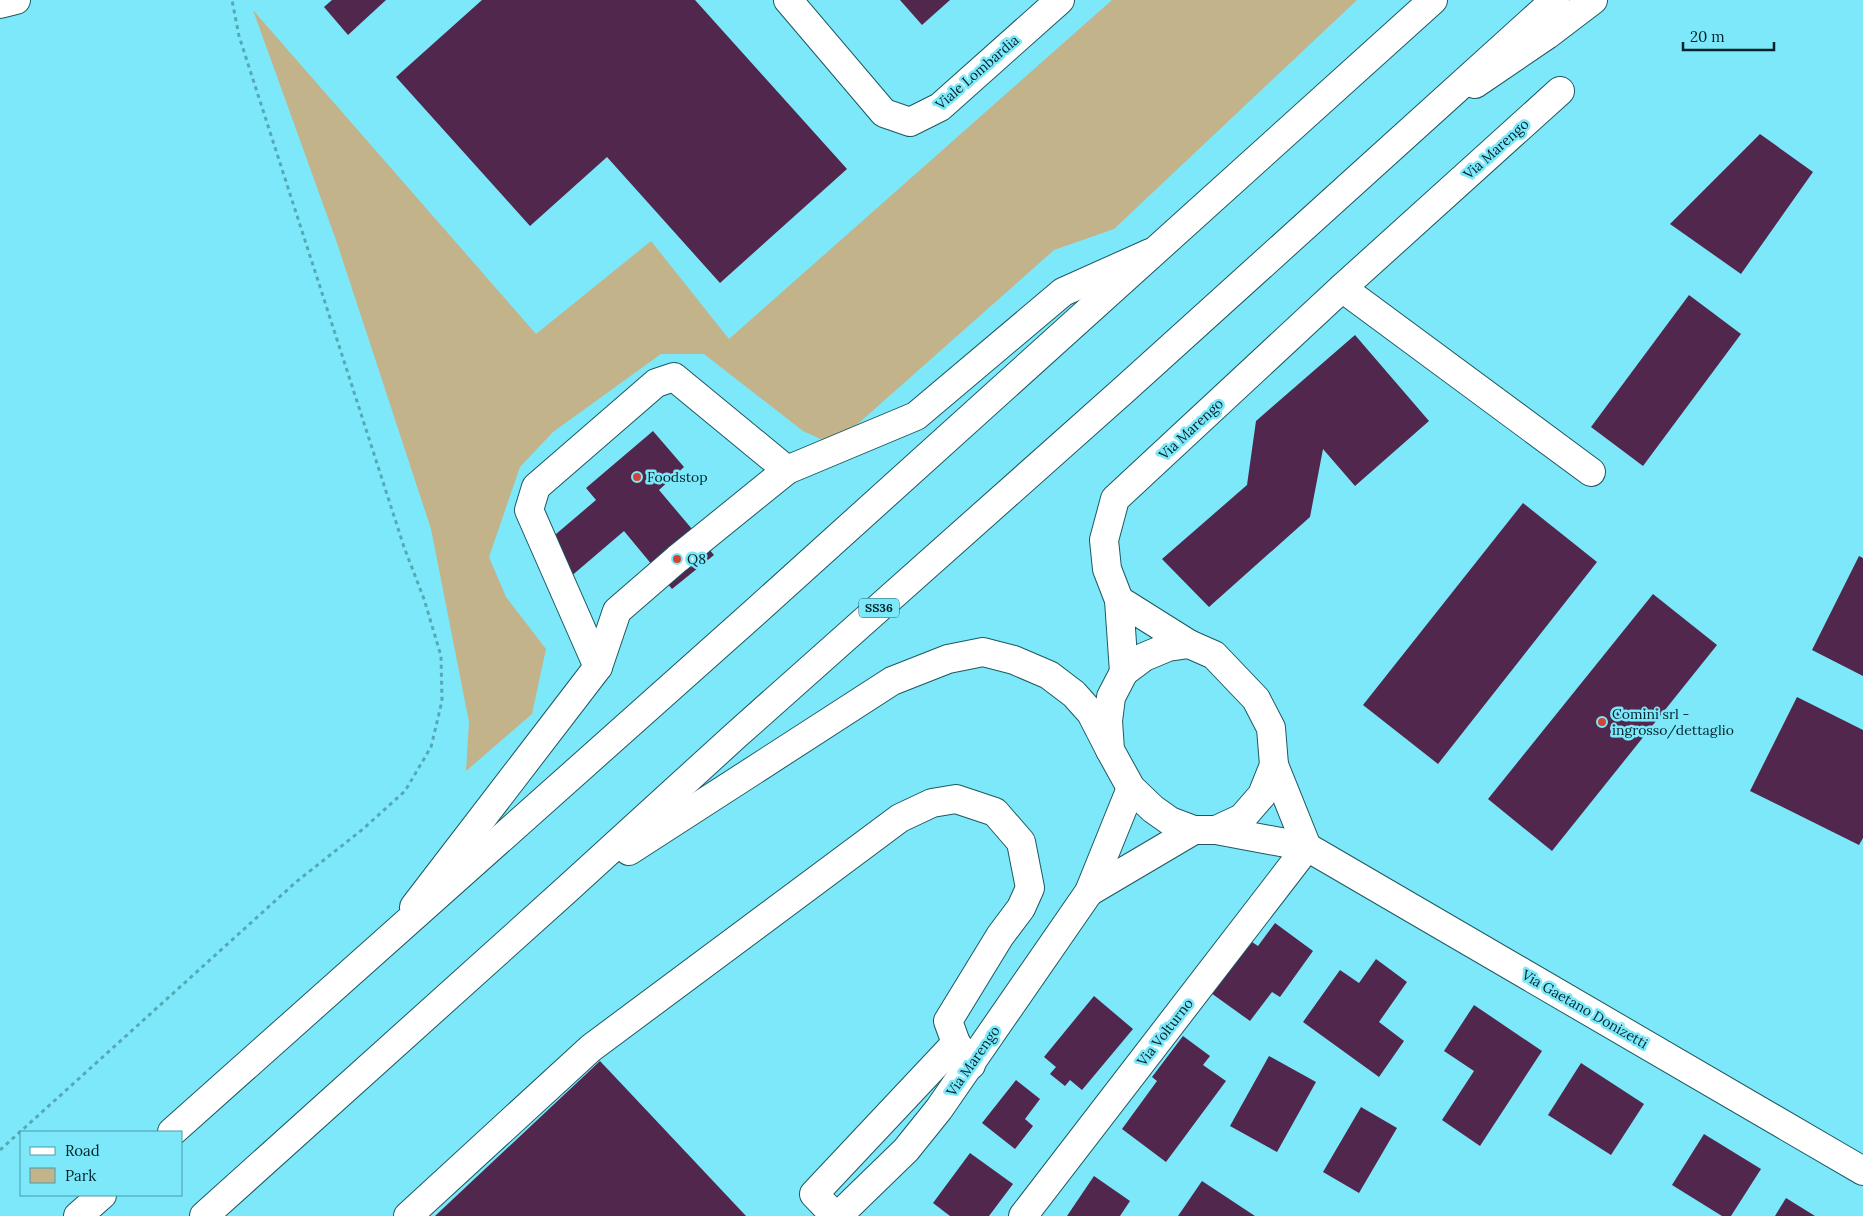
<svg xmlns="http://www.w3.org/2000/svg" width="1863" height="1216" viewBox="0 0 1863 1216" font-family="Lora,serif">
<rect width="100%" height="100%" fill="#7de8fa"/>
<polygon fill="#c2b38b" points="1112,0 1357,0 1114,229 1054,250 834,445 803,431 704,354 661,354 553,432 520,467 489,557 506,597 546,649 532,714 466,771 469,722 431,529 337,243 253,10 536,334 651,241 729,339"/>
<g fill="#51274e">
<polygon points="332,0 386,0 348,35 324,7"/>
<polygon points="482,0 695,0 847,169 720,283 607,157 530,226 396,77"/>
<polygon points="900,0 950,0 922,25"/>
<polygon points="1760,134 1813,172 1741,274 1670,224"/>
<polygon points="1689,295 1741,334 1643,466 1591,427"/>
<polygon points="1355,335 1429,421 1355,486 1323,449 1310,517 1209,607 1162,559 1247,485 1256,421"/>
<polygon points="653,431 684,467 659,490 714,555 672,589 624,531 569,578 542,546 596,500 586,488"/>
<polygon points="1523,503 1597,562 1438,764 1363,705"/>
<polygon points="1859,556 1863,558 1863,676 1812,650"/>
<polygon points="1653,594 1717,645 1552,851 1488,799"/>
<polygon points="1797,697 1863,730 1863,838 1859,845 1750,791"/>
<polygon points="1275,923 1313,951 1280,997 1272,992 1250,1021 1211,993 1249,940 1258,946"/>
<polygon points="1376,959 1407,982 1379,1022 1404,1041 1379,1077 1303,1022 1340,970 1359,983"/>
<polygon points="1094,996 1133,1029 1082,1090 1070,1080 1065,1086 1050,1074 1056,1067 1044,1057"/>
<polygon points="1474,1005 1542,1051 1480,1146 1442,1120 1474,1071 1444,1051"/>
<polygon points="1183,1036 1210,1056 1203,1065 1226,1081 1166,1162 1122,1129 1157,1081 1152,1077"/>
<polygon points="1269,1056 1316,1082 1277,1152 1230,1126"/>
<polygon points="600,1061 746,1216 435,1216"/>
<polygon points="1581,1063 1644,1104 1611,1155 1548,1115"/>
<polygon points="1016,1080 1040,1099 1025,1119 1033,1126 1015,1149 982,1123"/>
<polygon points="1361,1107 1397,1128 1359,1193 1323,1172"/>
<polygon points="1704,1134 1761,1169 1731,1216 1722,1216 1672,1185"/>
<polygon points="970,1153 1013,1184 989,1216 950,1216 933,1203"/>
<polygon points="1094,1176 1130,1201 1120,1216 1067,1216"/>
<polygon points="1202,1181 1255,1216 1178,1216"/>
<polygon points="1786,1198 1815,1216 1775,1216"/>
</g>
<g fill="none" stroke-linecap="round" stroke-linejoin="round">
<defs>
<g id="minor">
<polyline points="788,0 884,113 910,122 940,107 1060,0"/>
<polyline points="0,4 16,0"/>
<polyline points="1475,84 1547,35 1593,0"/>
<polyline points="1342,288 1591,472"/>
<polyline points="1119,600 1189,644"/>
<polygon points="1189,644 1214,655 1256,699 1271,728 1274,765 1262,795 1242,818 1216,830 1194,830 1170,821 1153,809 1131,788 1110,750 1108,721 1111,697 1124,672 1144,657 1168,647"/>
<polyline points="598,667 529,510 536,487 656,383 674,377 787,470"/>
<polyline points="1124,672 1119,600 1107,569 1104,540 1115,499 1342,288 1560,91"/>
<polyline points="1274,765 1307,847"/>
<polyline points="1216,830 1307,847 1863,1171"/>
<polyline points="1089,892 1194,830"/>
<polyline points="414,907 598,667 617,611 677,559 787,470 916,416 1063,292 1150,253"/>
<polyline points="408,1216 591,1048 900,818 932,803 956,799 995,812 1021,842 1030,888 1021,908 1000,936 948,1021 956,1043 971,1065"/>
<polyline points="835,1216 814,1194 956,1043"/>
<polyline points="838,1216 906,1150 939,1109 1089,892 1131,788"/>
<polyline points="1023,1216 1307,847"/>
</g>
<g id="highway">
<polyline points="629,851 892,681 948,659 983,652 1014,660 1049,675 1074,694 1091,713 1110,750"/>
<polyline points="172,1132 754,613 1433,0"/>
<polyline points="78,1216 102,1195"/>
<polyline points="204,1216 564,892 735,736 1126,388 1555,0"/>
</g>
</defs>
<use href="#minor" stroke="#1d5861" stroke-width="30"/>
<use href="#highway" stroke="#1d5861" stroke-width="30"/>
<polyline stroke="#55a9b7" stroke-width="3" stroke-dasharray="4 4" stroke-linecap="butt" points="0,1150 296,882 363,829 405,791 431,747 442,701 441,656 424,599 404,547 239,36 232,0"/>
<use href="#minor" stroke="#fff" stroke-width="28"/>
<use href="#highway" stroke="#fff" stroke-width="28"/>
</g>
<g fill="#d24535" stroke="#7de8fa" stroke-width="2">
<circle cx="637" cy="477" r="5"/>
<circle cx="677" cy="559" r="5"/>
<circle cx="1602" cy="722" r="5"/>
</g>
<g text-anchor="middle" stroke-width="5" stroke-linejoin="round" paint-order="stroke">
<rect fill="#7de8fa" stroke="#265f68" stroke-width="1" x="859" y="598.5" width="40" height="19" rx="4"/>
<g font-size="12" font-weight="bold" fill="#00242a">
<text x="879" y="612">SS36</text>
</g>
<g font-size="14" fill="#00242a" stroke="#7de8fa">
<text transform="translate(977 72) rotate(-41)" y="5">Viale Lombardia</text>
<text transform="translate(1496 149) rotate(-42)" y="5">Via Marengo</text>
<text transform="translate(1191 429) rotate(-43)" y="5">Via Marengo</text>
<text transform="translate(1585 1009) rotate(30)" y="5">Via Gaetano Donizetti</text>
<text transform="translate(1165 1032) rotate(-52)" y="5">Via Volturno</text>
<text transform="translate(973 1061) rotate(-55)" y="5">Via Marengo</text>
</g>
<g font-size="14" fill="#00242a" stroke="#7de8fa" text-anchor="start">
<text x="647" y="482">Foodstop</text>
<text x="687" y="564">Q8</text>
<text x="1612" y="719">Comini srl -<tspan x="1612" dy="16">ingrosso/dettaglio</tspan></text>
</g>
</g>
<rect x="20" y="1131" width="162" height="65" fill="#7de8fa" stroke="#4b9aa7"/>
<rect x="30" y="1147" width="25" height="8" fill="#ffffff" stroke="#4b9aa7"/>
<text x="65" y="1156" font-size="15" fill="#00242a">Road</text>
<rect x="30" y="1168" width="25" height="15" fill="#c2b38b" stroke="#4b9aa7"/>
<text x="65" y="1181" font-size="15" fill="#00242a">Park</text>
<path d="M1683 42v8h91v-8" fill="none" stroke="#00242a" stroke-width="2.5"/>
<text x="1690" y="42" font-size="15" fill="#00242a" stroke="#7de8fa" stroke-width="4" paint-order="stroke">20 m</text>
</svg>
